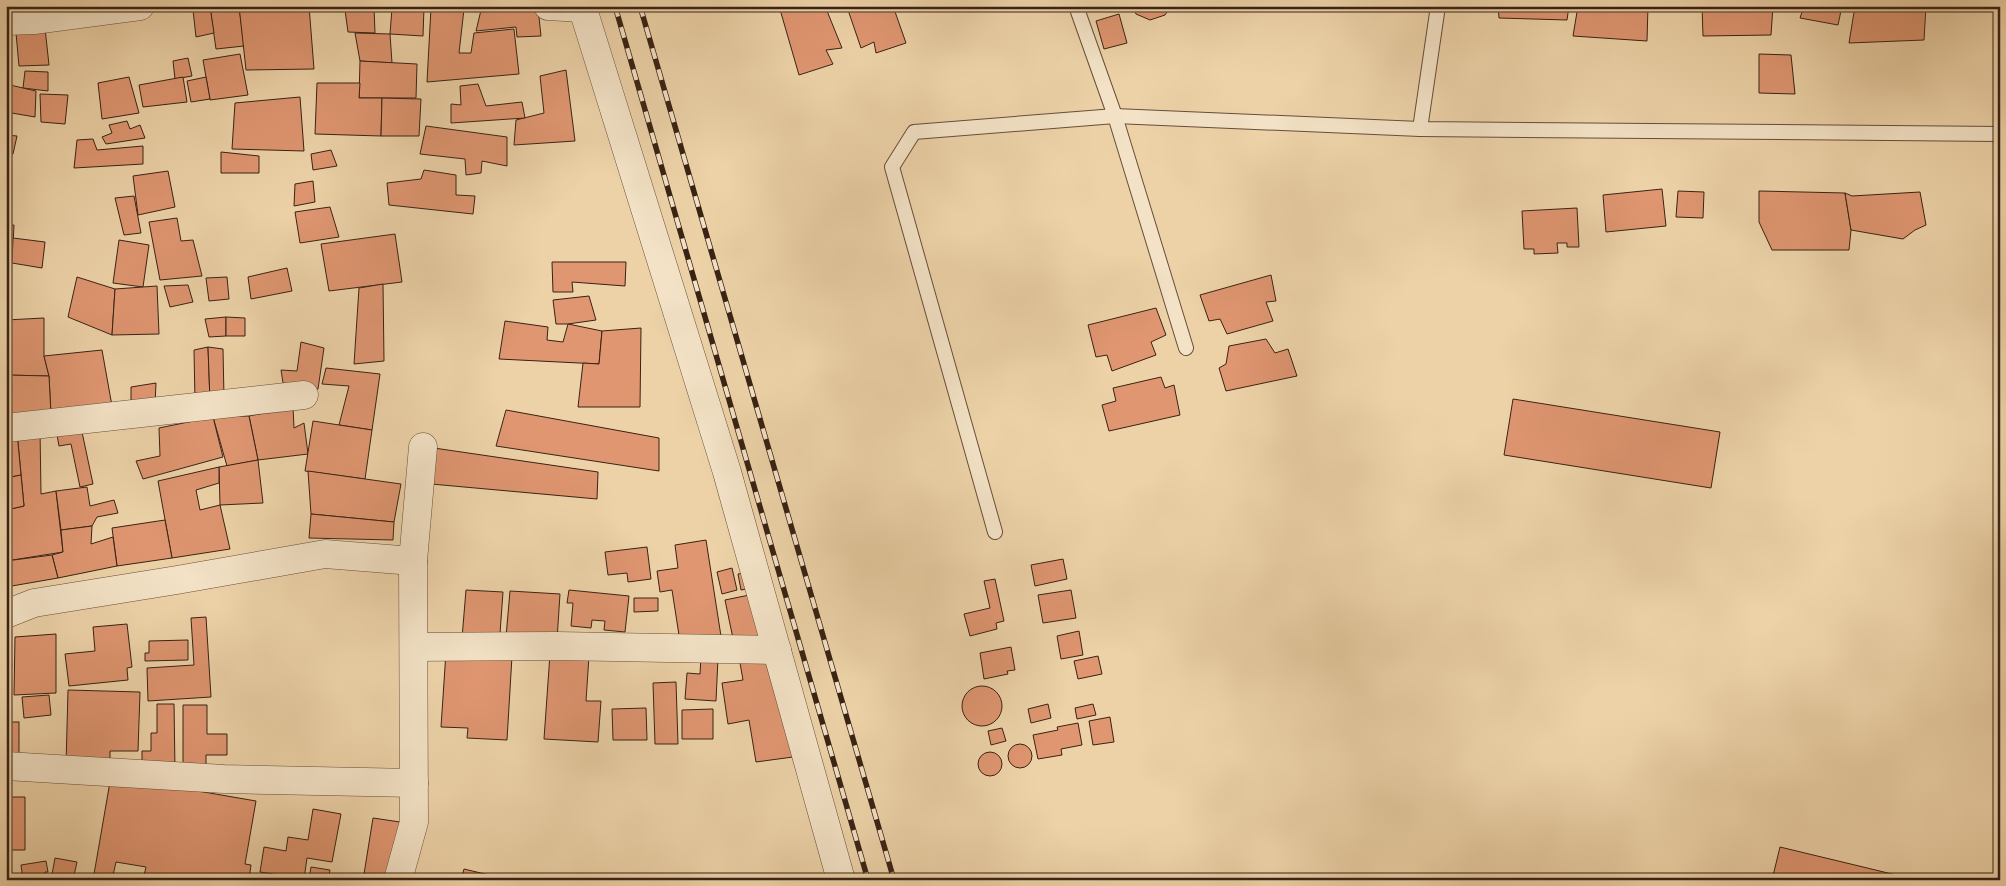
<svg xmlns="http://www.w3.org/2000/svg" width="2006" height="886" viewBox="0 0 2006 886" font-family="Alegreya,serif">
<rect width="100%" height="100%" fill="#edd2a8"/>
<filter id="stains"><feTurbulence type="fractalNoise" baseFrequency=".004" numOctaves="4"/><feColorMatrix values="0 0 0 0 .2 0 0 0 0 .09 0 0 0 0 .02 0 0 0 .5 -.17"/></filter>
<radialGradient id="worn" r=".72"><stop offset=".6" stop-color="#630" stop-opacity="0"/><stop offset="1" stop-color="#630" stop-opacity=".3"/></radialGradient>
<g fill="#df9671" stroke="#392214">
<polygon points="217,6 239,6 244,46 216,49 210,7"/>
<polygon points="239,6 309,6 314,69 246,70"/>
<polygon points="482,6 538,8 541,36 517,37 516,27 476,31"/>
<polygon points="779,6 825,6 842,48 826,50 833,64 799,75"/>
<polygon points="893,6 906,43 876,53 874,42 861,48 847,7"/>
<polygon points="1131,6 1171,6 1165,15 1150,20 1136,14"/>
<polygon points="1498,6 1569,6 1567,20 1499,18"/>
<polygon points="1578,6 1648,6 1647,41 1573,36"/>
<polygon points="1702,6 1773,6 1771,35 1703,36"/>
<polygon points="1804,6 1842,6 1838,25 1800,18"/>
<polygon points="1855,6 1926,6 1924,40 1849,43"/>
<polygon points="210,7 214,33 196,37 193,10"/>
<polygon points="424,7 423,36 390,34 392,8"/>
<polygon points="374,8 375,33 348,32 345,10"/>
<polygon points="431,8 464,9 459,53 471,53 474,33 514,29 519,74 427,82"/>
<polygon points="1119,14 1127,43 1104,49 1096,21"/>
<polygon points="45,28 49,65 19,66 16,33"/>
<polygon points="355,33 390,34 392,63 360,61"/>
<polygon points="240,54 248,95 210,100 203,60"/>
<polygon points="1759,54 1791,55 1795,94 1759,93"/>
<polygon points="188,58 192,76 175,79 173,61"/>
<polygon points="360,61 417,64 416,98 359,98"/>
<polygon points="566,70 575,141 514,145 516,120 544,113 540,76"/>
<polygon points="25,71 48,72 48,91 23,88"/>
<polygon points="129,77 139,113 102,119 98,83"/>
<polygon points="183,77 187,102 143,107 139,85"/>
<polygon points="206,77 210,99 191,102 187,81"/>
<polygon points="317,83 360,83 359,98 382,98 381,136 315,134"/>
<polygon points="478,84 486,106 522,102 525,118 451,123 451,104 461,105 460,86"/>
<polygon points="10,85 36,91 35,117 6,112"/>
<polygon points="40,94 68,95 65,124 41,122"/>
<polygon points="300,97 304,151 232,149 235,103"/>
<polygon points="382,98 421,99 419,136 381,136"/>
<polygon points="127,121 130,129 140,125 145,138 106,144 102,137 112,133 109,125"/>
<polygon points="426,126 507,137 507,166 482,161 481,173 466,175 465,159 420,154"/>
<polygon points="6,135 17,136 13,154 6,155"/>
<polygon points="93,139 97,150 143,146 143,164 74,168 77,140"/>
<polygon points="331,150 337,166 313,170 311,154"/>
<polygon points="221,152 259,156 259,173 221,173"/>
<polygon points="424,170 456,175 456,195 475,196 473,214 389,205 387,183 421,179"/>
<polygon points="168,171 175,207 138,215 133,176"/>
<polygon points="313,181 315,202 294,206 295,184"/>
<polygon points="1662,189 1666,226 1606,232 1603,195"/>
<polygon points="1678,191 1704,192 1703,218 1676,217"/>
<polygon points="1759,191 1845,193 1851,230 1849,250 1772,250 1759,222"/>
<polygon points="1920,192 1926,225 1915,230 1903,239 1851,230 1845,193 1852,196"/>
<polygon points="134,196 141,233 124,235 115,198"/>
<polygon points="330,207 339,237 300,243 295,212"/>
<polygon points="1577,208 1579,247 1567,247 1567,243 1557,243 1558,253 1534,254 1534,249 1524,249 1522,211"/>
<polygon points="177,218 181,241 193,240 202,276 160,280 149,222"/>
<polygon points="6,225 14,225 12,263 6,262"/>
<polygon points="395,234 402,282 329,291 321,244"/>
<polygon points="13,238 45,242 42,268 12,263"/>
<polygon points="119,240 149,245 143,287 113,283"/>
<polygon points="552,262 626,262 625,286 572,282 573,292 553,292"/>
<polygon points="287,268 292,291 251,299 248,277"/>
<polygon points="1271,275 1276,301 1266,302 1273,321 1227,334 1220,319 1209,321 1200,295"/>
<polygon points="77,277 115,289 112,335 68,317"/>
<polygon points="227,277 229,299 209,301 206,278"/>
<polygon points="383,284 384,361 354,364 359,288"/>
<polygon points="188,285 193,302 170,307 164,286"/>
<polygon points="157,286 159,334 112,335 115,289"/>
<polygon points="589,296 596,320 568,324 556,324 553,300"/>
<polygon points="1156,308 1166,335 1151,342 1156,355 1112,371 1107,355 1096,357 1088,325"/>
<polygon points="226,317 226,336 209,337 205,319"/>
<polygon points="226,317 245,318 245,336 226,336"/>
<polygon points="44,318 44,356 49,376 6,375 6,320"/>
<polygon points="505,321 548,327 547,340 563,342 568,324 602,331 599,364 499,359"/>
<polygon points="641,328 640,407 578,407 583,363 599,364 602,331"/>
<polygon points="1266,339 1275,353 1288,349 1297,376 1226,391 1219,368 1226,364 1229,346"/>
<polygon points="301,342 324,348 318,389 284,389 281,370 297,371"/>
<polygon points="208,347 210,401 195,402 194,350"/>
<polygon points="208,347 223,349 224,398 210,401"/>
<polygon points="102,350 112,406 51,415 49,376 44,356"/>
<polygon points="326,368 380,374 372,430 339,425 349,386 322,384"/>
<polygon points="6,375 49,376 51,415 6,418"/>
<polygon points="1161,377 1165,388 1174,385 1180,415 1109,431 1102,405 1116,401 1113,388"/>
<polygon points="156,383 155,404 131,407 131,387"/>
<polygon points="1513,399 1720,432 1711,488 1504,455"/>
<polygon points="293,407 294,428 304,423 308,454 258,460 249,416"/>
<polygon points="506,410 659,438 659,471 496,446"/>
<polygon points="249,416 258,460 227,466 213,417"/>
<polygon points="213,417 223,457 143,479 136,461 160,456 159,428"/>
<polygon points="313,421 372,430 365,479 305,471"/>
<polygon points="40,430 41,494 56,491 63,552 6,561 6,510 24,506 17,432"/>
<polygon points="17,432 21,475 6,478 6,434"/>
<polygon points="82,432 93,484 80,487 71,444 59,446 57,435"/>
<polygon points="434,448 598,472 597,499 431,484"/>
<polygon points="258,460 263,503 220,505 219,467"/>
<polygon points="219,467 219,483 196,490 200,510 220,505 230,549 172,558 158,481"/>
<polygon points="308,471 401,484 394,522 311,514"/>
<polygon points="21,475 24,506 6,510 6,478"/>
<polygon points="87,487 90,506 114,500 118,513 97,517 92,526 61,530 56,491"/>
<polygon points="311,514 394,522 393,540 309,538"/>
<polygon points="165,520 172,558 117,566 112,528"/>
<polygon points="92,526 91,544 113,537 117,566 58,578 52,555 63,552 61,530"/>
<polygon points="706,540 723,649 681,648 672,590 660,592 657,571 678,568 675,545"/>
<polygon points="647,547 651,579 628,582 627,573 608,575 605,552"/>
<polygon points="52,555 58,578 6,587 6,561"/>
<polygon points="1063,559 1067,579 1035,586 1031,565"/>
<polygon points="732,568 737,590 722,594 717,572"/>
<polygon points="744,573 759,587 741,590 738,574"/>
<polygon points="995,579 1004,621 996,623 997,629 970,636 964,614 990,608 984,581"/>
<polygon points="466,590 503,592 499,647 462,638"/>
<polygon points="569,590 629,596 625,632 604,630 605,621 592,620 591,628 571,626 573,603 567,603"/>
<polygon points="1071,590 1076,618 1043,623 1038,595"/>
<polygon points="510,591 560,594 557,640 506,637"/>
<polygon points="759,593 771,650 735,648 725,600"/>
<polygon points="634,598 658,598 658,611 634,612"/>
<polygon points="206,617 211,697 148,701 147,668 194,665 191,618"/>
<polygon points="127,624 132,667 127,668 128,680 69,686 65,654 95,651 93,627"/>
<polygon points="1079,631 1083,655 1061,659 1057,636"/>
<polygon points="56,634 56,693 14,695 15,637"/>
<polygon points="9,637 12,667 6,668 6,638"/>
<polygon points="188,640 188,660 145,661 145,653 149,653 149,641"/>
<polygon points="1011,647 1015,670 1007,671 1008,674 984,679 980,653"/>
<polygon points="446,652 512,656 507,740 467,738 468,728 441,727"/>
<polygon points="550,654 589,656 586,701 601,701 598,742 544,739"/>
<polygon points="701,656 718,658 716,701 685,699 687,673 700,674"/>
<polygon points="1098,656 1102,674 1078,679 1074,661"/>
<polygon points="777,657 793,757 756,762 749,720 728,724 722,683 743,680 740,663"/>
<polygon points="676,682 678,744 655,744 653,683"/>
<circle cx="982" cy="706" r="20"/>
<polygon points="68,690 140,692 138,751 110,751 110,766 66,765"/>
<polygon points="49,695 51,715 24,718 22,697"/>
<polygon points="157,704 174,704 175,770 142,770 142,751 151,751 151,733 157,733"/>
<polygon points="1048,704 1051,718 1031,723 1028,709"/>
<polygon points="1093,704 1096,715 1077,719 1075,708"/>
<polygon points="183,705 207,705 207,734 227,734 227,755 206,755 206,768 183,768"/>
<polygon points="646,708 647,740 613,740 612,709"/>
<polygon points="713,709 713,739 682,739 682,710"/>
<polygon points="1110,717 1114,742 1093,745 1089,721"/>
<rect x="6" y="722" width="13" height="37"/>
<polygon points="1078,723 1082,745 1061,749 1062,755 1038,759 1033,735 1058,730 1057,727"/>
<polygon points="1002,728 1006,741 991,745 988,731"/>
<circle cx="1020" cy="756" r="12"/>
<circle cx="990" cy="764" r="12"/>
<polygon points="111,776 256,801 245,864 251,865 249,880 143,880 146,867 116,862 112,880 93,880"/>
<polygon points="6,796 8,797 25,797 25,850 10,850 10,879 6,879"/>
<polygon points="313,809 341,814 332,862 307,858 304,879 260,872 264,847 286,851 288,837 308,840"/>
<polygon points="373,818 400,822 391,878 364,874"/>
<polygon points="1780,847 1917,880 1772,880"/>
<polygon points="55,858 77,862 73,880 51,880"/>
<polygon points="46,861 48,872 45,872 46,879 23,880 21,865"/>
<polygon points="311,867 330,870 328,880 309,880"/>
<polygon points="464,869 510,880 461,880"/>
</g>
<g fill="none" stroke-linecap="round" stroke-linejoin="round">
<defs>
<g id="lane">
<polyline points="1076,6 1115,116 1186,348"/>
<polyline points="1420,129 1438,6"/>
<polyline points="995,532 892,167 914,132 1115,116 1420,129 2000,134"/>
</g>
<g id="street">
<polyline points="548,6 582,8"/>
<polyline points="582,6 727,472 841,880"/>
<polyline points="6,21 34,20 140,6"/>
<polyline points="6,428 304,395"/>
<polyline points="6,614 34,603 177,580 325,554 413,561 423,447"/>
<polyline points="414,647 557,646 777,650"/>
<polyline points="6,766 224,779 414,783"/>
<polyline points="398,880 414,822 413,561"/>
</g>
</defs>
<use href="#lane" stroke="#664e39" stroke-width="16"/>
<use href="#street" stroke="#664e39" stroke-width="29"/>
<use href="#lane" stroke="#f3e2c6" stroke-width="14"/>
<use href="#street" stroke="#f3e2c6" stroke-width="28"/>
<defs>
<g id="rail">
<polyline points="615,6 868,880"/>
<polyline points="640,6 894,880"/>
</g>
</defs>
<use href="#rail" stroke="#392214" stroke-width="5.5"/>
<use href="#rail" stroke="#f3e2c6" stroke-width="4" stroke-dasharray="11" stroke-linecap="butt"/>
</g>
<rect width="2006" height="886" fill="none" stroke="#edd2a8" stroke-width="25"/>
<rect x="8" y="8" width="1991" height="871" fill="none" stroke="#392214" stroke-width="2.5"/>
<rect x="12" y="12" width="1981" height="861" fill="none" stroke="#392214"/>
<rect width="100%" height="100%" filter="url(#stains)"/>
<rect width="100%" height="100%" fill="url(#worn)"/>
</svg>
